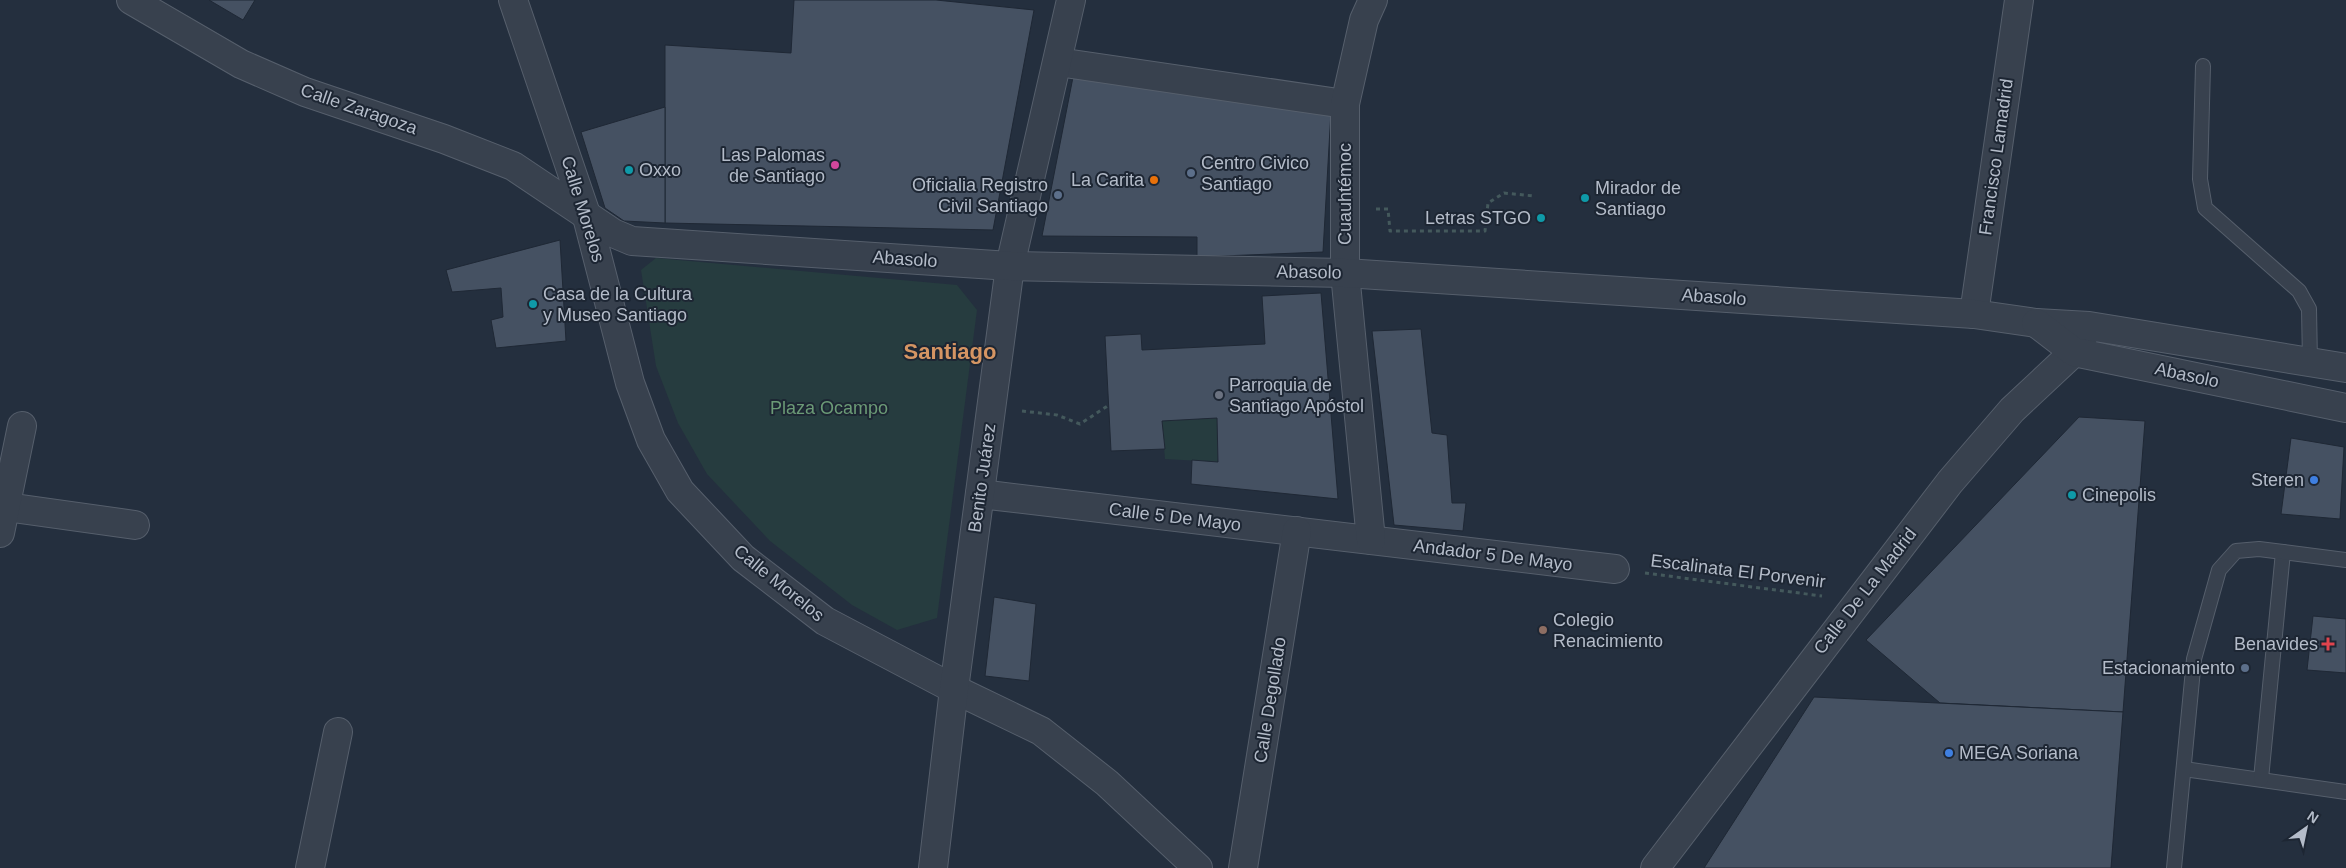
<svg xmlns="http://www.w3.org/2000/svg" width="2346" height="868" viewBox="0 0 2346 868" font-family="Helvetica,sans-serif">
<rect width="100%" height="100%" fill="#242f3e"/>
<g fill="#263c3f">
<polygon points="656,258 957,285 977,310 937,618 897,630 852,605 770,541 707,474 678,423 656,366 641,270"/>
<polygon points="1217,418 1218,462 1165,459 1162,421"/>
</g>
<g fill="#455162" stroke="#1f2835">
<polygon points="209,0 255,0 243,20"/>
<polygon points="794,0 936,0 1034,10 993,230 665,223 665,45 791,53"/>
<polygon points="1074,72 1331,111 1323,252 1197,257 1197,237 1042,236"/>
<polygon points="665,107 665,223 624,221 605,208 581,132"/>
<polygon points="560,240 566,341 496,348 491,320 503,317 501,288 452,292 446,270"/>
<polygon points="1321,293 1338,499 1191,484 1192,460 1218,462 1217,418 1162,421 1165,449 1111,451 1105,336 1141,334 1142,350 1265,344 1262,296"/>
<polygon points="1421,329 1432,433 1447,435 1452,503 1466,503 1463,531 1394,525 1372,331"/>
<polygon points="2079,417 2145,421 2123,712 1940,703 1866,640"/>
<polygon points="2291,438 2344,447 2340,519 2281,514"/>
<polygon points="994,597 1036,604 1029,681 985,676"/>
<polygon points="2313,616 2346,619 2346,673 2307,670"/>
<polygon points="1814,697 2123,712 2111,868 1704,868"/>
</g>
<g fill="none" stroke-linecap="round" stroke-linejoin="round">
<defs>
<g id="service">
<polyline points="2203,66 2200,179 2205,208 2299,291 2309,309 2310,362"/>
<polyline points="2184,769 2346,792"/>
<polyline points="2261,779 2283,552"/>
<polyline points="2174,868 2194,659 2219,570 2236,551 2259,549 2346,560"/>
</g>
<g id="minor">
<polyline points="513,0 587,217 630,383 651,440 680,491 743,558 825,621 954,689 1041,731 1107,783 1198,868"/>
<polyline points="1058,62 1345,104"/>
<polyline points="1974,314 2019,0"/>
<polyline points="980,494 1615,569"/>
<polyline points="0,506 135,525"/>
<polyline points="0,533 22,426"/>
<polyline points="1371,540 1345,273 1345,104 1364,20 1373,0"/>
<polyline points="310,868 338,732"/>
<polyline points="933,868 954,689 1010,266 1071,0"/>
<polyline points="1243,868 1297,531"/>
<polyline points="1655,868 1950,482 2012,410 2074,352 2085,333"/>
</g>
<g id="tertiary">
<polyline points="131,0 241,64 305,92 444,139 513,166 613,233 632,241 1010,266 1345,273 1974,314 2036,323 2089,326 2346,368"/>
<polyline points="2036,323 2074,352 2346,408"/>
</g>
</defs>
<use href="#service" stroke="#565f6c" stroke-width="16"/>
<use href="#minor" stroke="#565f6c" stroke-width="30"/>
<use href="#tertiary" stroke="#565f6c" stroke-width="30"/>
<g stroke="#44595c" stroke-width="3" stroke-dasharray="4 4" stroke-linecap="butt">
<polyline points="1376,209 1388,209 1390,231 1485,231 1488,203 1504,193 1534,196"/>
<polyline points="1022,411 1057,415 1080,424 1109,405"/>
<polyline points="1645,573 1822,596"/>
</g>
<use href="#service" stroke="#38414e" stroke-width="14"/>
<use href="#minor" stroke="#38414e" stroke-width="28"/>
<use href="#tertiary" stroke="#38414e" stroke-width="28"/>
</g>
<circle fill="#d1479c" stroke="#1d2633" stroke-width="2" cx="835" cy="165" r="5"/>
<g fill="#0f9aa8" stroke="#1d2633" stroke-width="2">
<circle cx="629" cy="170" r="5"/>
<circle cx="1585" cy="198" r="5"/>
<circle cx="1541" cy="218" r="5"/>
<circle cx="533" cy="304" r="5"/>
<circle cx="2072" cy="495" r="5"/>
</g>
<g fill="#5c6f8a" stroke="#1d2633" stroke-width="2">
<circle cx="1191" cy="173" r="5"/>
<circle cx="1058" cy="195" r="5"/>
<circle cx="2245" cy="668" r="5"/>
</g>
<circle fill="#e8710a" stroke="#1d2633" stroke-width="2" cx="1154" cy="180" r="5"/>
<circle fill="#6b7280" stroke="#1d2633" stroke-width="2" cx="1219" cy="395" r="5"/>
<g fill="#3f7fe0" stroke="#1d2633" stroke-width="2">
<circle cx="2314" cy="480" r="5"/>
<circle cx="1949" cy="753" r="5"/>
</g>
<circle fill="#8d6e63" stroke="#1d2633" stroke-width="2" cx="1543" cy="630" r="5"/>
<path fill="#e0444e" stroke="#1d2633" stroke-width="2" d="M2325.5 636.5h5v5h5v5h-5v5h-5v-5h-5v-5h5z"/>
<g text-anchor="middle" stroke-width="4" stroke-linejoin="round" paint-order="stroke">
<g font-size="18" fill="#b4bcc9" stroke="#1d2633">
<text transform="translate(359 109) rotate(19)" y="6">Calle Zaragoza</text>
<text transform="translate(1996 157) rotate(-82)" y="6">Francisco Lamadrid</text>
<text transform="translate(1345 194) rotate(-90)" y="6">Cuauhtémoc</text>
<text transform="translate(583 209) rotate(73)" y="6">Calle Morelos</text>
<text transform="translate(905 259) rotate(4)" y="6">Abasolo</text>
<text transform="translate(1309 272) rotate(1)" y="6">Abasolo</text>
<text transform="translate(1714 297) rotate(4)" y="6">Abasolo</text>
<text transform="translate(2187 375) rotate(12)" y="6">Abasolo</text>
<text transform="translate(982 478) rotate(-82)" y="6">Benito Juárez</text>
<text transform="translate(1175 517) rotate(7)" y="6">Calle 5 De Mayo</text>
<text transform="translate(1493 555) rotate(7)" y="6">Andador 5 De Mayo</text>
<text transform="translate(1738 571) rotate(7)" y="6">Escalinata El Porvenir</text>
<text transform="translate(779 583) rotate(39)" y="6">Calle Morelos</text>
<text transform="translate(1865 591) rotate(-52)" y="6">Calle De La Madrid</text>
<text transform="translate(1270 700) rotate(-81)" y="6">Calle Degollado</text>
</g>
<g font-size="18" fill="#b4bcc9" stroke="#1d2633" text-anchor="start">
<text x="825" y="161" text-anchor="end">Las Palomas<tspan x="825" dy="21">de Santiago</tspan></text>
<text x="1201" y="169">Centro Civico<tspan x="1201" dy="21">Santiago</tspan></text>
<text x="639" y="176">Oxxo</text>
<text x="1144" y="186" text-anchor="end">La Carita</text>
<text x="1048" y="191" text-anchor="end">Oficialia Registro<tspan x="1048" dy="21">Civil Santiago</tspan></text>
<text x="1595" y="194">Mirador de<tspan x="1595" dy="21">Santiago</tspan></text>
<text x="1531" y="224" text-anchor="end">Letras STGO</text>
<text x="543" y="300">Casa de la Cultura<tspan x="543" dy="21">y Museo Santiago</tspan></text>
<text x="1229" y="391">Parroquia de<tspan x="1229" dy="21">Santiago Apóstol</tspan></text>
<text x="2304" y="486" text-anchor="end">Steren</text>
<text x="2082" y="501">Cinepolis</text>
<text x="1553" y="626">Colegio<tspan x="1553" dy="21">Renacimiento</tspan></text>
<text x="2318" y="650" text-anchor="end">Benavides</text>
<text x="2235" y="674" text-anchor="end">Estacionamiento</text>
<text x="1959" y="759">MEGA Soriana</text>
</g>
<g font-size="18" fill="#6b9a76" stroke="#1d2633">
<text x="829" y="414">Plaza Ocampo</text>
</g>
<g font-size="22" font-weight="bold" fill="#d59563" stroke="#1d2633">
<text x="950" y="359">Santiago</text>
</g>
</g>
<g transform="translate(2306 828) rotate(33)" stroke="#1d2633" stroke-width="4" paint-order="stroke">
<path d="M0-4L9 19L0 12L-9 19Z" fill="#b4bcc9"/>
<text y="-8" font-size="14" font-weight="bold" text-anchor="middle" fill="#b4bcc9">N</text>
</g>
</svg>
